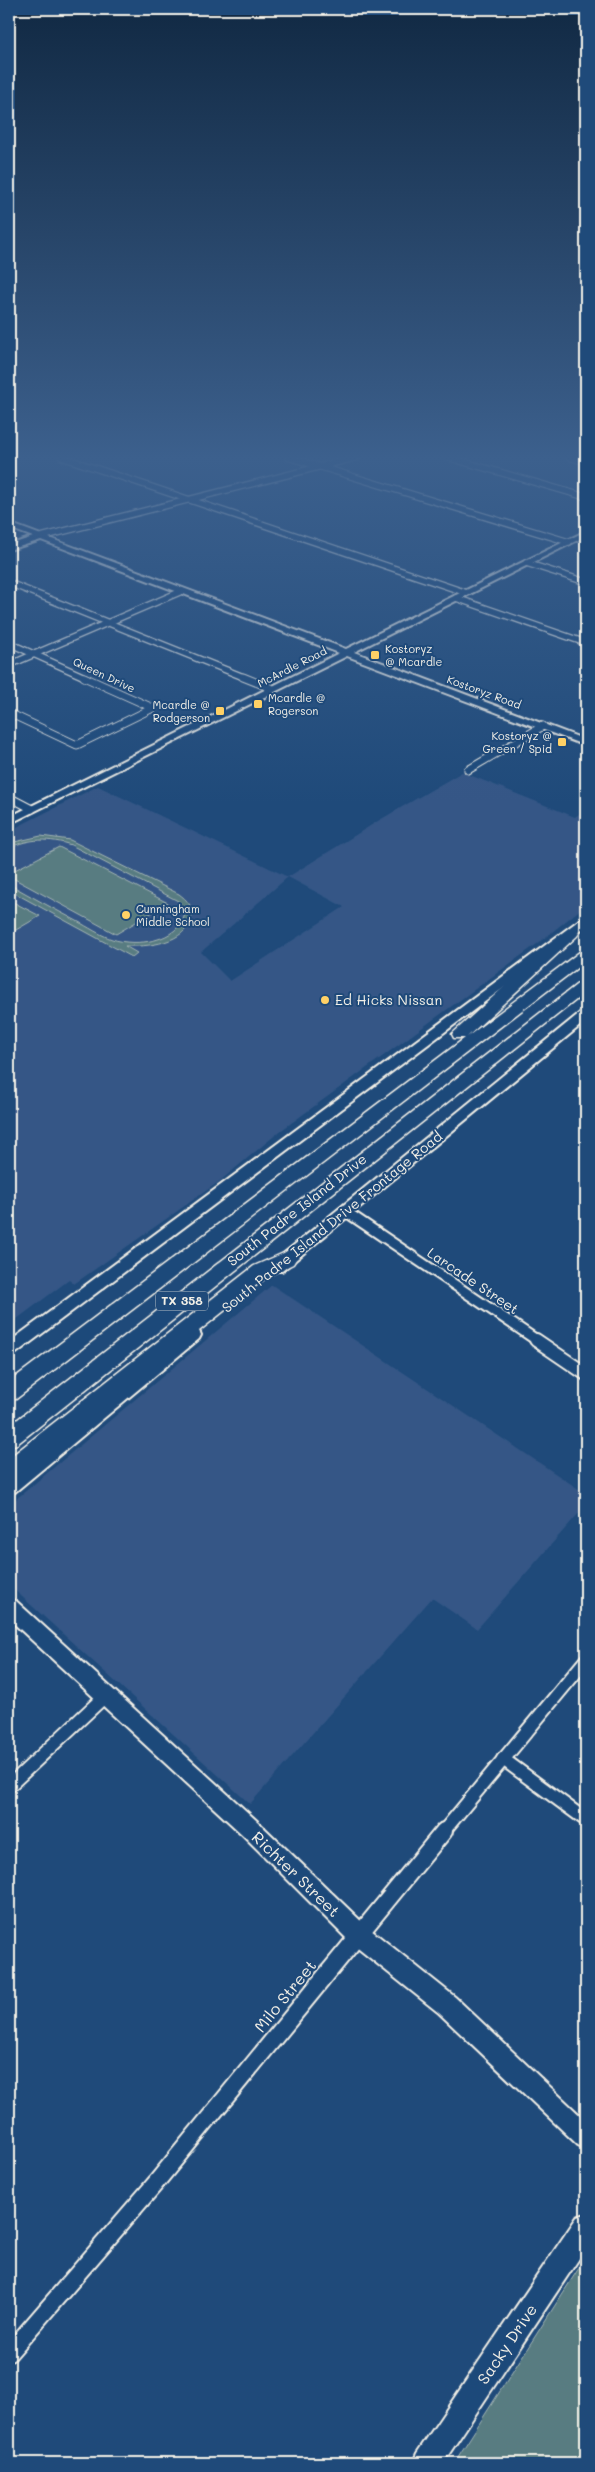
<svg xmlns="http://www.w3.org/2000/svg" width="595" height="2472" viewBox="0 0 595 2472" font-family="Mali,sans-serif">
<rect width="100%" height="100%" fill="#1f4a7a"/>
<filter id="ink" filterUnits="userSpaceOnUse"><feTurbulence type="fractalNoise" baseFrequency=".02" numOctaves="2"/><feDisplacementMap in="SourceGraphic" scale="10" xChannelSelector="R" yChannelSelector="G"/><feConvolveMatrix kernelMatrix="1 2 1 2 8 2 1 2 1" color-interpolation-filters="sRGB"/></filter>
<g filter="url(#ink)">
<g fill="#345786" fill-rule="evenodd">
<path d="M462,772L575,817L586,809V905L537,944L279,1132L220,1181L74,1284L69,1280L9,1325V831L98,786L288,877L378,821ZM288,877L344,907L230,981L201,952Z"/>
<polygon points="272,1285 586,1494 586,1505 477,1629 432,1598 250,1804 9,1585 9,1505"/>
</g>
<g fill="#587c81" stroke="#a6b6b4">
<path d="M41,836L70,840L179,894C187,900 193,906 192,916C187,944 146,947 125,946L137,953L132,957L9,890V884C32,897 54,909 77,921C88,927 100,935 112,939C136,947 178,942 185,914L178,901L71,845C50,838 29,838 9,848L10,843Z"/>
<polygon points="59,847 168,903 116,934 9,876 9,873"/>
<polygon points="9,900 40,916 9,934"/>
<polygon points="586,2257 586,2463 454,2463"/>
</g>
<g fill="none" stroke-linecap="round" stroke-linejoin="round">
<defs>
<g id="street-far4">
<polyline points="62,457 467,593"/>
<polyline points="288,457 569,542"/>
<polyline points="447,457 586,497"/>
<polyline points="569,457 586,462"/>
<polyline points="41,537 358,457"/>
<polyline points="526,563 586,582"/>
<polyline points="9,583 246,678"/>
<polyline points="456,598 586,643"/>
<polyline points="9,643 87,678"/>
<polyline points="9,665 182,591"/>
</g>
<g id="street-far3">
<polyline points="243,677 273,689"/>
<polyline points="9,713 77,745 153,708 84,677"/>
<polyline points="468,770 543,726"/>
<polyline points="9,797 32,809"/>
</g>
<polyline id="street-far2" points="345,1211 538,1341"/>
<g id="street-far1">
<polyline points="536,1340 586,1374"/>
<polyline points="503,1759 586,1820"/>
<polyline points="9,1786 105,1696"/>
<polyline points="443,1832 586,1660"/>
</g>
<polyline id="street" points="9,2353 154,2185 444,1831"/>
<g id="secondary">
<polygon points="9,523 346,649 586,531 586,536 354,652 586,740 586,746 347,656 9,824 9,817 339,653 41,540 9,550 9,545 33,537 9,528"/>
<polygon points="582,918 586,918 586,926 15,1354 9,1356 9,1342"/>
<polygon points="586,1011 586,1021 282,1271 272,1271 269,1267 272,1263 581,1012"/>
<polygon points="193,1329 199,1331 201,1335 199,1339 15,1492 9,1494 9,1477 187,1331"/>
<polygon points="9,1599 16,1601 257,1821 366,1926 455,1997 586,2121 586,2149 578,2145 439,2013 350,1942 243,1835 9,1619"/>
<polygon points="586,2214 586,2248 443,2463 413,2463 417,2453 577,2217"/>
</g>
<g id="highway">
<polygon points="572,929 579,933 577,936 467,1037 581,951 586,949 586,961 16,1399 9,1401 9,1382 465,1038 454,1038 452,1034 567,930"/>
<polygon points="586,980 586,992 17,1444 9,1446 9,1426 580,982"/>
<polygon points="286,1252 293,1254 296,1259 293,1264 268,1276 17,1476 9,1479 9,1458 254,1266"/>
</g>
</defs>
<use href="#street-far4" stroke="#f4f1e8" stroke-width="8"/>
<use href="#street-far3" stroke="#f4f1e8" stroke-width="9"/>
<use href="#street-far2" stroke="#f4f1e8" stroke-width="13"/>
<use href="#street-far1" stroke="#f4f1e8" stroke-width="16"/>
<use href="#street" stroke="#f4f1e8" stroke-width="20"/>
<use href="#secondary" stroke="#f4f1e8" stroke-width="4"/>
<use href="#highway" stroke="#f4f1e8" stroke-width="3"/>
<use href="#street-far4" stroke="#1f4a7a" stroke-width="5.5"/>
<use href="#street-far3" stroke="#1f4a7a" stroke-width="7"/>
<use href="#street-far2" stroke="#1f4a7a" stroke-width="9"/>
<use href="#street-far1" stroke="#1f4a7a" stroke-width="12"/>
<use href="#street" stroke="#1f4a7a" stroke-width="16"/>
<use href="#secondary" fill="#1f4a7a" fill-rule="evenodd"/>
<use href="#highway" fill="#1f4a7a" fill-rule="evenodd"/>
</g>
</g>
<linearGradient id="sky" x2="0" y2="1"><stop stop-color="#112943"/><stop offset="0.57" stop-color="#3c608d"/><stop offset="1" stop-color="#3c608d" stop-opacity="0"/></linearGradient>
<rect width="595" height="803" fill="url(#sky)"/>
<g fill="#ffd166" stroke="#1f4a7a" stroke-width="2">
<rect x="370" y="650" width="10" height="10" rx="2.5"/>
<rect x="253" y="699" width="10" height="10" rx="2.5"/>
<rect x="215" y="706" width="10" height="10" rx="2.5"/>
<rect x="557" y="737" width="10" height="10" rx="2.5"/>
<circle cx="126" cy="915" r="5"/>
<circle cx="325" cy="1000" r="5"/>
</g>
<g text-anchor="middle" stroke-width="4" stroke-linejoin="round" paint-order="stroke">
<g font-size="11" fill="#f4f1e8" stroke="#1f4a7a" text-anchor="start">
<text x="385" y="653">Kostoryz<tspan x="385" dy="13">@ Mcardle</tspan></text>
<text x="268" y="702">Mcardle @<tspan x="268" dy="13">Rogerson</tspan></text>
<text x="210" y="709" text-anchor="end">Mcardle @<tspan x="210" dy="13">Rodgerson</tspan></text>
<text x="552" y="740" text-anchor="end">Kostoryz @<tspan x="552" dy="13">Green / Spid</tspan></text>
<text x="136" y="913">Cunningham<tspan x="136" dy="13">Middle School</tspan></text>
</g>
<g font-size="11" fill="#f4f1e8" stroke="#1f4a7a">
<text transform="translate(292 667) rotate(-27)" y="4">McArdle Road</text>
<text transform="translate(104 675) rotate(25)" y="4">Queen Drive</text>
<text transform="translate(484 692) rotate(20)" y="4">Kostoryz Road</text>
</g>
<rect fill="#1f4a7a" stroke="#b4bfc7" stroke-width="1" x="156" y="1291.5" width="52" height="19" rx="4"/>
<g font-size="12" font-weight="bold" fill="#f4f1e8">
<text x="182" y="1305">TX 358</text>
</g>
<g font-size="14" fill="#f4f1e8" stroke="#1f4a7a" text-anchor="start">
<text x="335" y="1005">Ed Hicks Nissan</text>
</g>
<g font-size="14" fill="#f4f1e8" stroke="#1f4a7a">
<text transform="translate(297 1210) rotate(-38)" y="5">South Padre Island Drive</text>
<text transform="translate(332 1222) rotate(-39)" y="5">South Padre Island Drive Frontage Road</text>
<text transform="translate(473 1281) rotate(34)" y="5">Larcade Street</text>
</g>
<g font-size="16" fill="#f4f1e8" stroke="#1f4a7a">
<text transform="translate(296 1874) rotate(44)" y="6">Richter Street</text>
<text transform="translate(285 1996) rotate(-51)" y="6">Milo Street</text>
<text transform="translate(507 2344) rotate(-56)" y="6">Sacky Drive</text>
</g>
</g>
<rect width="595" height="2472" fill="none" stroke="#1f4a7a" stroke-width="30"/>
<rect x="15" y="15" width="565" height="2442" fill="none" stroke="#f4f1e8" stroke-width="2" filter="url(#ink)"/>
</svg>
